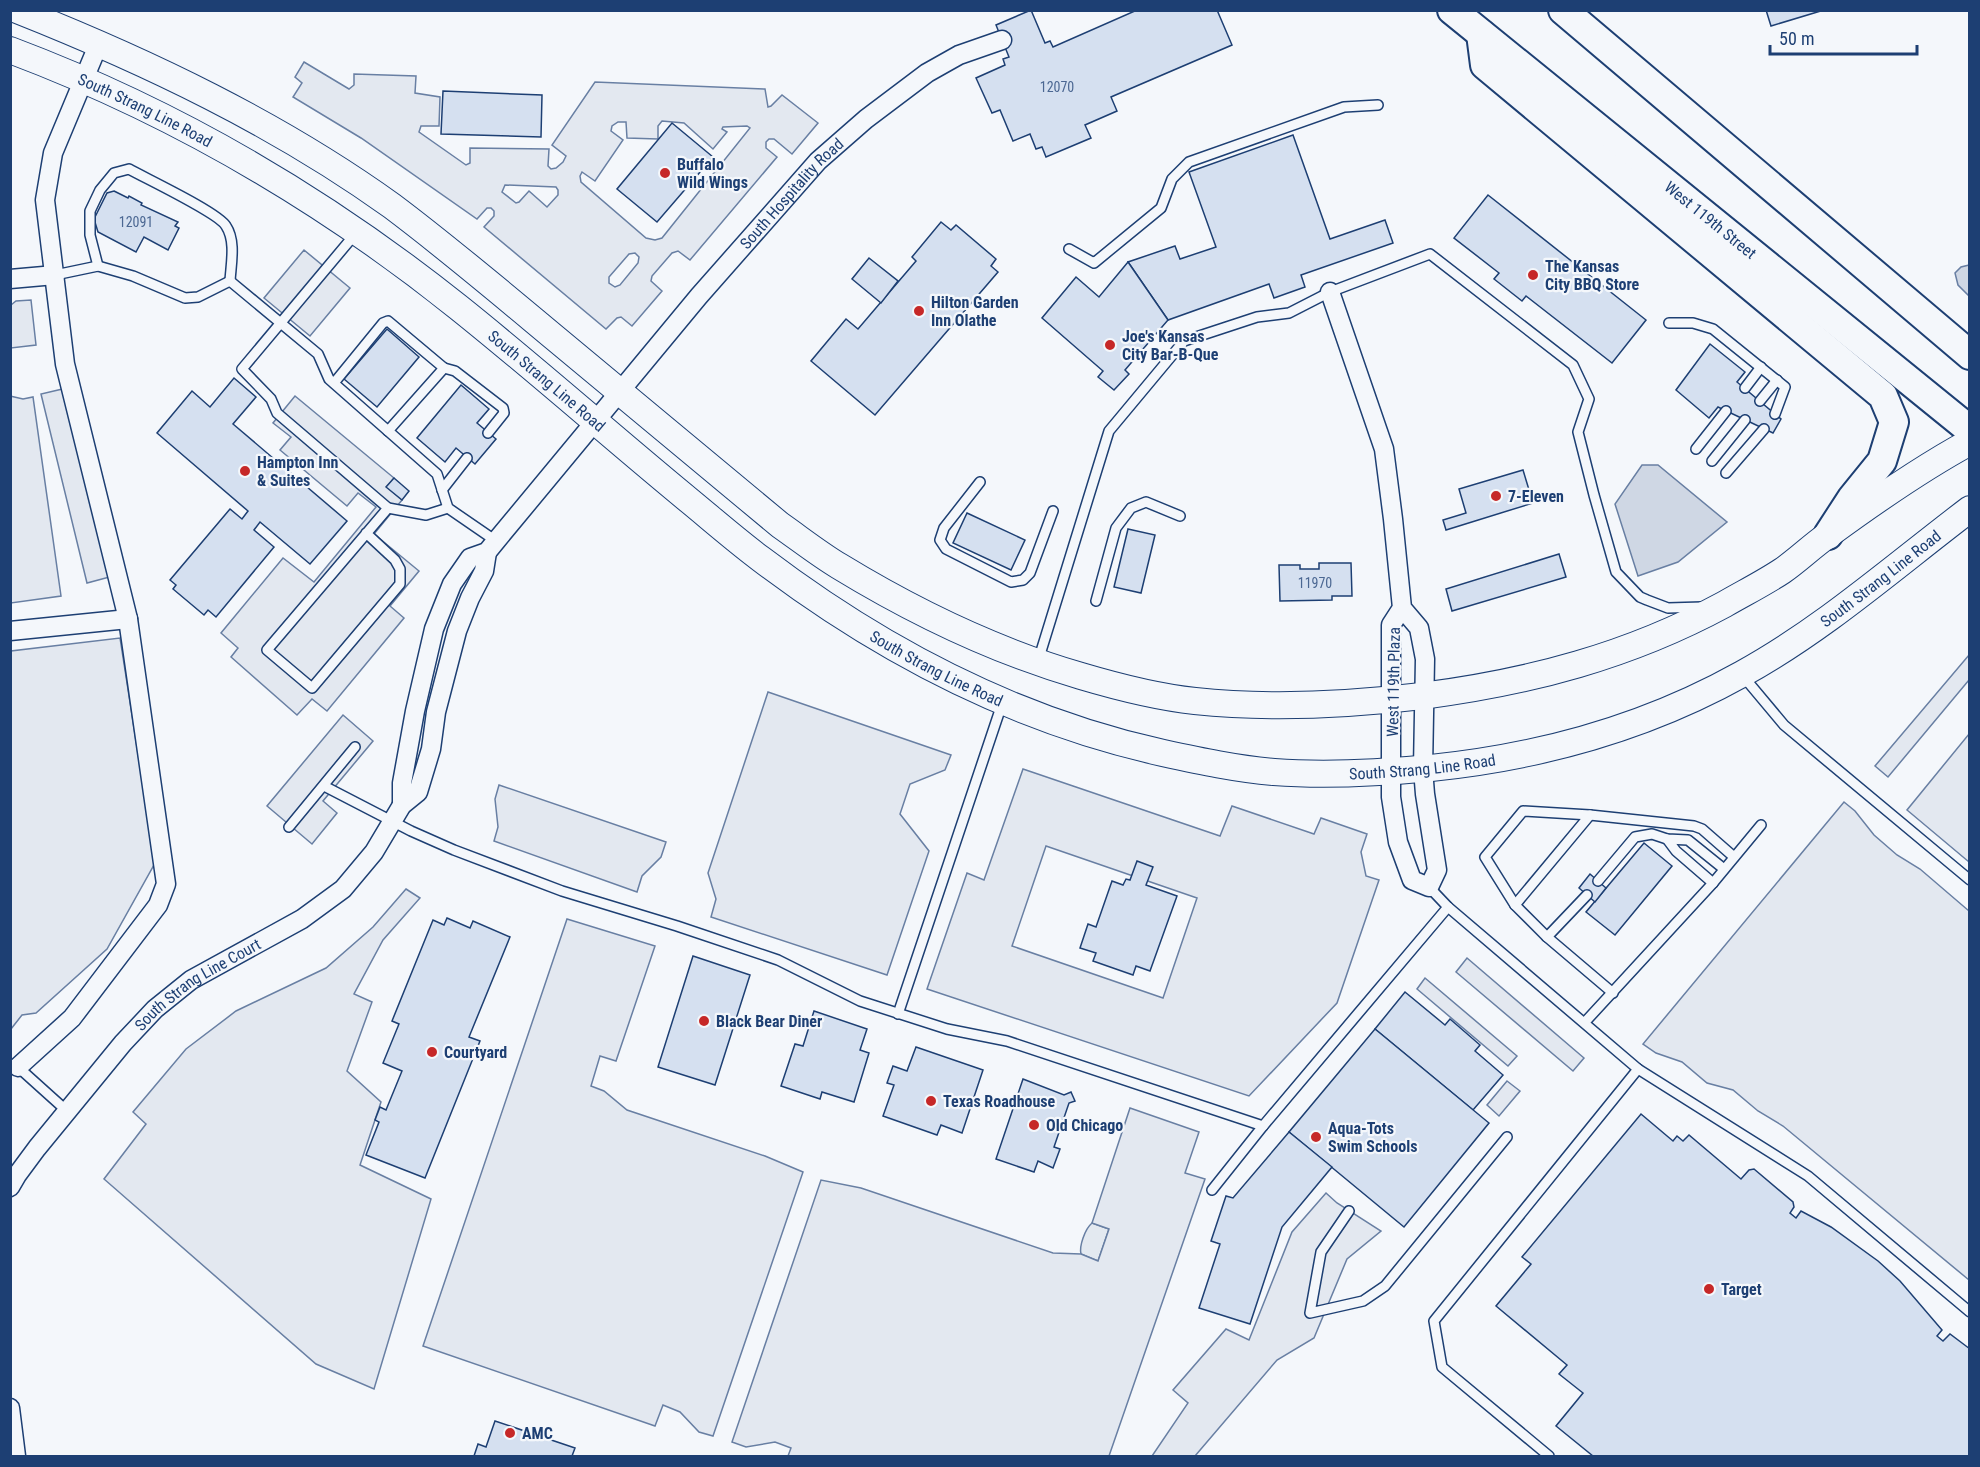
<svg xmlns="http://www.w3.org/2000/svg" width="1980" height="1467" viewBox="0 0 1980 1467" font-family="'Roboto Condensed',sans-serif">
<rect width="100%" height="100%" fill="#f4f7fb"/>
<path fill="#e3e9f0" stroke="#687fa3" stroke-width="1.5" d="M1092,1223L1109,1229L1098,1261L1081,1254C1079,1246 1085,1229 1092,1223Z"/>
<g fill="#e3e8f0" stroke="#687fa3" stroke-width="1.5" fill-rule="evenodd">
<path d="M304,62L349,89L354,85V74L416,76L415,93L440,97L439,126H421L419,132L466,165L470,163V148L549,149L548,166L551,169L556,168L563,162L566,156L552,145L595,82L765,89L768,107L771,106L782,95L818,123L792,154L774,139H769L766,142V148L777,157L690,260L678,251L672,253L652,276L651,281L662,291L632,326L621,317L617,318L606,329L484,227L494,216V211L491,208H487L477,219L361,138L293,97L302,83L295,77ZM662,121L684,123L713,149L727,132L722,129L723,127L747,126L750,128L662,238L655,240L646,238L581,182L580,176L582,172L595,181L623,140L611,131L612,126L618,122H626L627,138L658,139V126ZM505,185L556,187L558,190V195L547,207L529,191L519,202L516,203L502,192ZM635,253L639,257L638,263L620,285L615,287L609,283V277L629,254Z"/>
<polygon points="304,250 350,288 310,336 264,298"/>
<polygon points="31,300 36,345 11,348 11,305 16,301"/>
<polygon points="71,387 117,575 87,583 41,394"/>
<polygon points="10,396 23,399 33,397 61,596 11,603"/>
<polygon points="295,396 394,478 387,487 402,500 374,534 419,571 390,606 404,618 327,711 312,699 297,715 231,657 238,648 221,633 283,558 314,582 376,507 358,493 347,506 280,450 291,437 273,423"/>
<polygon points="120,638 155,863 107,949 36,1013 22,1015 11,1029 11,651"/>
<polygon points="1969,655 1969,680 1888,777 1875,766"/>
<polygon points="768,692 951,755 945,770 910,784 900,814 929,851 887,975 711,917 716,899 708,873"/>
<polygon points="343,715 373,741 323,801 337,813 312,844 267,806"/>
<polygon points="1969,734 1969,862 1907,810"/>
<path d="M1023,769L1220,836L1232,806L1314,834L1321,818L1367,834L1361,852L1366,876L1379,880L1337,1003L1249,1096L927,989L967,873L984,880ZM1046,846L1197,898L1163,998L1012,946Z"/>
<polygon points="499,785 666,842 661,857 642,876 637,892 494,841 498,827 495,799"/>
<polygon points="1844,802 1855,811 1874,835 1897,855 1920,869 1969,911 1969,1280 1783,1126 1758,1111 1733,1090 1707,1083 1682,1062 1656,1053 1643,1044"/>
<polygon points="406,889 420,898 383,940 354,994 372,1002 347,1071 381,1102 360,1165 431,1199 374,1389 316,1364 104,1179 146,1124 133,1112 186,1049 236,1011 326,968 373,927"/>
<polygon points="567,919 655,946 616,1061 600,1056 591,1086 604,1091 627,1110 765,1156 803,1172 713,1436 699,1432 680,1412 663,1405 655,1426 423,1346"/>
<polygon points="1467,958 1584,1058 1573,1071 1456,972"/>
<polygon points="1425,978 1517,1056 1508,1066 1417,989"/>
<polygon points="1507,1081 1520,1091 1499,1116 1487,1105"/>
<polygon points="1130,1108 1199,1132 1185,1173 1205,1179 1109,1456 788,1456 791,1448 775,1442 746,1447 732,1442 821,1180 861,1188 1053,1253 1081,1254 1098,1261 1109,1229 1092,1223"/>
<polygon points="1326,1193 1337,1203 1381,1231 1347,1259 1314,1338 1277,1360 1195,1456 1152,1456 1188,1403 1173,1390 1226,1329 1249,1340 1292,1232"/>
</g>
<g fill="#cfd7e4" stroke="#687fa3" stroke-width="1.5">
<polygon points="1969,265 1970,265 1969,296 1958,285 1955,273 1961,267"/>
<polygon points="1642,465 1658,465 1727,522 1678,562 1638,576 1615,504"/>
</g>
<g fill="#d5e0f0" stroke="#1d3f73" stroke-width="1.5">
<polygon points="1031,10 1045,43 1050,41 1053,47 1137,10 1217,10 1232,45 1111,97 1117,111 1085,125 1091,138 1046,157 1042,147 1036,149 1030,134 1013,141 1000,110 992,113 976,78 1005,65 1003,59 1009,57 996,25"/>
<polygon points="1766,10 1824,10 1771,26"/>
<polygon points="443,91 542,95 541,137 441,134"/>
<polygon points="672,123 713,157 657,222 617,189"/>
<polygon points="1293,135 1330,239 1385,220 1393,243 1301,275 1305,287 1274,298 1269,284 1168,320 1128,262 1175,246 1180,259 1216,247 1189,172"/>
<polygon points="114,191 128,198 129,196 142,203 141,205 178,222 175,226 179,228 168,250 144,237 136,252 98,232 94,219 107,193"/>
<polygon points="1488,195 1646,320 1612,363 1526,296 1522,301 1494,279 1499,273 1454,238"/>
<polygon points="941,222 951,230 956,225 996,259 991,266 998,272 875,415 811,361 846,319 858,329 916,261 912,257"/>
<polygon points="869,258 898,281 881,303 852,279"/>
<polygon points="1128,262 1168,320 1125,370 1129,374 1114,390 1098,377 1103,371 1042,318 1076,277 1099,297"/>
<polygon points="387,329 419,357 377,407 344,379"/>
<polygon points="1710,344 1745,372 1737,382 1781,419 1773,433 1718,407 1709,418 1676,390"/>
<polygon points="234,378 256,397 233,424 347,521 310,564 260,522 254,530 274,547 216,617 208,610 204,615 173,589 176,585 170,580 230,509 242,519 248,511 157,433 192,391 210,407"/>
<polygon points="461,385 489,409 477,423 496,439 475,464 456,448 445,462 417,438"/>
<polygon points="1523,470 1533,503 1446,530 1443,520 1466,513 1459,489"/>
<polygon points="394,478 409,491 402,500 386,487"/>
<polygon points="967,513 1025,540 1011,570 953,543"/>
<polygon points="1128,529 1155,535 1141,593 1114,587"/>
<polygon points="1559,554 1566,577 1452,611 1446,589"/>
<polygon points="1319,563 1351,563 1352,596 1332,596 1332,600 1280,601 1279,565 1300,565 1300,569 1319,569"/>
<polygon points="1644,843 1672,866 1615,935 1586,912"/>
<polygon points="1137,861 1153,867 1146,885 1177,896 1150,971 1136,966 1133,975 1093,961 1096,953 1080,948 1088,924 1096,927 1112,881 1123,885 1126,879 1130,880"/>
<polygon points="1590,874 1606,888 1595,902 1579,888"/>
<polygon points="447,918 470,928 473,921 510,937 469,1037 480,1041 425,1178 366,1155 379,1122 375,1120 380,1107 386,1110 402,1071 383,1063 399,1024 392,1021 433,920 444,925"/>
<polygon points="693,956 750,975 715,1085 658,1067"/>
<polygon points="1405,992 1445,1025 1450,1019 1480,1045 1475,1051 1503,1075 1473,1110 1375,1029"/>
<polygon points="814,1011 867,1029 860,1050 869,1053 854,1102 822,1092 820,1099 781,1086 795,1044 803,1046"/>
<polygon points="1375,1029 1489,1123 1404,1227 1289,1132"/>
<polygon points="916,1047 983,1070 962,1133 941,1125 937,1135 883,1116 894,1085 887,1083 893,1066 907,1071"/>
<polygon points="1023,1079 1064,1095 1071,1092 1075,1101 1069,1103 1054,1147 1060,1149 1053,1168 1038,1161 1034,1172 996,1159"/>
<polygon points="1641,1114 1673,1141 1677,1136 1683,1141 1689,1135 1741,1179 1749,1170 1754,1169 1793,1202 1794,1207 1790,1213 1796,1218 1801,1211 1831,1227 1878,1261 1900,1281 1942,1330 1937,1336 1943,1341 1950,1334 1970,1349 1970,1456 1593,1456 1556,1426 1583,1393 1559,1374 1567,1365 1496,1306 1531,1264 1522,1257"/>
<polygon points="1289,1132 1332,1167 1282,1227 1250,1324 1199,1308 1220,1244 1211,1241 1226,1196 1233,1198"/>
<polygon points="495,1421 575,1448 572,1456 474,1456 478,1444 486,1447"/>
</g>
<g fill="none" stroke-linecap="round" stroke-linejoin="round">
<defs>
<g id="lane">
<polyline points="356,233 242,369 271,399 277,413 388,508 426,515 448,508"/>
<polyline points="1069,249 1094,263 1161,208 1172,179 1189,162 1344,107 1378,105"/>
<path d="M98,266L90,235V211L100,190L114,173L129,169C147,179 219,213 226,226C236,241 231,264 230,281"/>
<polyline points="55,275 98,266 133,276 185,298 198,297 230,281"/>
<polyline points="230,281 318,354 329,379 437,474 448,508 496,541"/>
<polyline points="1669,323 1693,323 1713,329 1785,387 1775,414"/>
<polyline points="444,368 455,371 503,408 504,413 488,433"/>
<polyline points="334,383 383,323 388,321 444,368 388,431"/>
<polyline points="1745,388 1761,367"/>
<polyline points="1760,401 1777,380"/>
<polyline points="1696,449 1726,411"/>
<polyline points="1712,461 1745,420"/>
<polyline points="1726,473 1764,429"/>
<polyline points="980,482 944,528 940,540 946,549 1011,582 1023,580 1030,573 1053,511"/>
<polyline points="442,490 467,458"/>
<polyline points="366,533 395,560 400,569 400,584 312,688 267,650 388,508"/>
<polyline points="1096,601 1116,528 1131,508 1146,502 1180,516"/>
<polyline points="1038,661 1109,431 1184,341 1257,317 1289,313 1330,292 1430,254 1573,365 1589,399 1578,432 1594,495 1616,572 1640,597 1647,600 1668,608 1702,607"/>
<polyline points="1743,676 1784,725 1970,880"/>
<polyline points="324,786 411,831 454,850 562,891 677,926 778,960 860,1001 947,1029 1007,1041 1263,1126"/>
<polyline points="289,827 355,747"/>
<polyline points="1667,839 1676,851 1713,883"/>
<polyline points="1598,881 1635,837 1652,834 1667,839 1688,840 1724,869"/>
<polyline points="1429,887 1448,907 1638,1069 1808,1176 1970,1312"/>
<polyline points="1515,905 1590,815"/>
<polyline points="1547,937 1587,895"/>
<polyline points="1613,993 1547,937 1515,905 1485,857 1523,811 1590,815 1694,826 1702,829 1734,857"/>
<polyline points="898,1014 1002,704"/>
<polyline points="1585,1022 1713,883 1761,825"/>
<polyline points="18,1067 68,1112"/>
<polyline points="1212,1190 1263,1126 1448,907"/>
<polyline points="1349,1211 1321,1252 1310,1313 1363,1301 1385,1286 1507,1137"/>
<polyline points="1549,1456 1442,1367 1434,1321 1638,1069"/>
</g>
<g id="street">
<polyline points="10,279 55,275"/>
<polyline points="1330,292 1384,449 1393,519 1402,608 1419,628 1425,659 1423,769 1425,794 1437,870 1429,887 1412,880 1398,842 1391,797 1391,625 1402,608"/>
<polyline points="10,631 128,619"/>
<path id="s1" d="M402,805V783L415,711L434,629L452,584L470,558L487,552L496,541L699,296L818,161L866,119L927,73L959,55L1002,40"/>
<polyline points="18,1067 72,1018 158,905 166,884 128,619 65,364 45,200 53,153 99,43"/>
<path id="s2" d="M10,1187L17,1175L37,1148L123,1043L155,1009L191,980L302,919L343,889L374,852L402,805L418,792L431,749L436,712L457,631L470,598L484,571L487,552"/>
<polyline points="10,1408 16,1456"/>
</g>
<g id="secondary">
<path d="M17,10C148,62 278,124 392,206C448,248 501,293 555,338C630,400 705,463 780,525C800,539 819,554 839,566C916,613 995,651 1081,676C1118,687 1157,697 1195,701C1271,709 1347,705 1422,696C1530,682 1629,656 1725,604C1744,593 1764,583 1782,571C1798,560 1812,546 1828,535C1873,502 1920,469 1970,442"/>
<path id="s3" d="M10,50C172,111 323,199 458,307C537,370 613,438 691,502C714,521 737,541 761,559C882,651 1014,720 1163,753C1200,761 1237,769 1274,772C1327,776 1379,773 1431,768C1539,757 1647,727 1742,674C1824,629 1896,565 1970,509"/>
</g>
<g id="primary">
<path id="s4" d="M1452,10L1970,430"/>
<polyline points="1563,10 1970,355"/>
<polyline points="1481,34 1485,65 1883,396 1894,422 1882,461 1852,498 1828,535"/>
</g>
</defs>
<use href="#lane" stroke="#1d3f73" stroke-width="12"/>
<use href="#street" stroke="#1d3f73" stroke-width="21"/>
<use href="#secondary" stroke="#1d3f73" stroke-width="28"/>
<use href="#primary" stroke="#1d3f73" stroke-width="32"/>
<use href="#lane" stroke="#f4f7fb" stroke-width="9"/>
<use href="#street" stroke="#f4f7fb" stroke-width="18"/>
<use href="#secondary" stroke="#f4f7fb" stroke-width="26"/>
<use href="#primary" stroke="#f4f7fb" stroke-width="28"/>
</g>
<g fill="#c62828" stroke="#f4f7fb" stroke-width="2">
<circle cx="665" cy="173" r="6"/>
<circle cx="1533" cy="275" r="6"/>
<circle cx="919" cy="311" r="6"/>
<circle cx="1110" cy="345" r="6"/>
<circle cx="245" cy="471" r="6"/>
<circle cx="1496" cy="496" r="6"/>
<circle cx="704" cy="1021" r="6"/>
<circle cx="432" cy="1052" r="6"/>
<circle cx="931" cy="1101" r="6"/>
<circle cx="1034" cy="1125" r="6"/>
<circle cx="1316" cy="1137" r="6"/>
<circle cx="1709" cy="1289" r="6"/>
<circle cx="510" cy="1433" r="6"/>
</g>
<g text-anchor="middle" stroke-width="4.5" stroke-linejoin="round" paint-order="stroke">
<g font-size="14" fill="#4b6792">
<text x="1057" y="92">12070</text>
<text x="136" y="227">12091</text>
<text x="1315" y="588">11970</text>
</g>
<g font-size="16" fill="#1d3f73" stroke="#f4f7fb">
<text dy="6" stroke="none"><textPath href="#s3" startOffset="148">South Strang Line Road</textPath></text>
<text dy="6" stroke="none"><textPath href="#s1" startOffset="748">South Hospitality Road</textPath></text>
<text dy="6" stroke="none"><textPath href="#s4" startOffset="333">West 119th Street</textPath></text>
<text dy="6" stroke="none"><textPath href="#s3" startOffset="634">South Strang Line Road</textPath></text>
<text dy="6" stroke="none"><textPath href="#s3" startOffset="2128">South Strang Line Road</textPath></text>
<text dy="6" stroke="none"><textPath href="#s3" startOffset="1120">South Strang Line Road</textPath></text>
<text transform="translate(1393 682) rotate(-89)" y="6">West 119th Plaza</text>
<text dy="6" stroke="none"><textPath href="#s3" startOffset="1624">South Strang Line Road</textPath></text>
<text dy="6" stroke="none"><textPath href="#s2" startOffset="279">South Strang Line Court</textPath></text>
</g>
<g font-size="16" font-weight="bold" fill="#1d3f73" stroke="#f4f7fb" text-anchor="start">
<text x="677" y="170">Buffalo<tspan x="677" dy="18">Wild Wings</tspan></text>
<text x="1545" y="272">The Kansas<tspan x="1545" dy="18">City BBQ Store</tspan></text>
<text x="931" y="308">Hilton Garden<tspan x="931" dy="18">Inn Olathe</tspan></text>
<text x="1122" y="342">Joe's Kansas<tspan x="1122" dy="18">City Bar-B-Que</tspan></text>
<text x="257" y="468">Hampton Inn<tspan x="257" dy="18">&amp; Suites</tspan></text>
<text x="1508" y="502">7-Eleven</text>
<text x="716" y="1027">Black Bear Diner</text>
<text x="444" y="1058">Courtyard</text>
<text x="943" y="1107">Texas Roadhouse</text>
<text x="1046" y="1131">Old Chicago</text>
<text x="1328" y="1134">Aqua-Tots<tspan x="1328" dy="18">Swim Schools</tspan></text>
<text x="1721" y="1295">Target</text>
<text x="522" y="1439">AMC</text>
</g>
</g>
<rect width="1980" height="1467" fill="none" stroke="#1d3f73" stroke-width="24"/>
<path d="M1770 45v9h147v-9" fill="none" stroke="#1d3f73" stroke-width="3"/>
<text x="1779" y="45" font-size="18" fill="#1d3f73" stroke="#f4f7fb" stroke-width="4.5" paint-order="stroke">50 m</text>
</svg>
